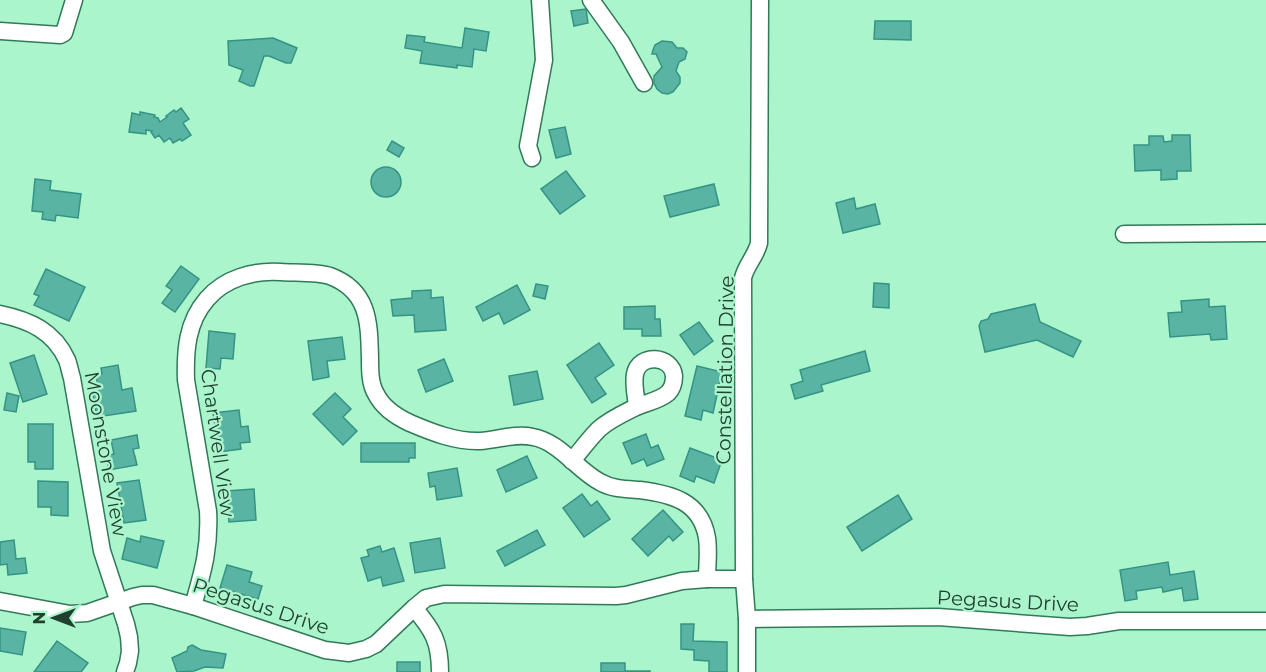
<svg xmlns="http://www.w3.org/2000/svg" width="1266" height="672" viewBox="0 0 1266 672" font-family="Montserrat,sans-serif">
<rect width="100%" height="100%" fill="#abf5cd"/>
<g fill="#59b4a4" stroke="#349484" stroke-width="1.5">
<polygon points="586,9 588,23 574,26 571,11"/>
<polygon points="875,21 911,21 911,40 874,39"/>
<polygon points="465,28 489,32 486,51 474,49 472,67 457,65 457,68 420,63 422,51 405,48 407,35 425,37 424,42 462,48"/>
<polygon points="273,38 297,48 291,63 286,63 269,56 264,56 254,86 250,86 239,81 243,70 229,65 228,41"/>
<polygon points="662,41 672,42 677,48 683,48 687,52 685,59 679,62 676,71 680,77 680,83 673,92 668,94 662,93 657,89 654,83 654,76 662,67 656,54 652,54 653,50 655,45"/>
<polygon points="181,108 189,119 183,123 191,135 182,141 180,139 173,143 170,138 164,142 159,135 155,138 151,132 152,131 146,130 146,134 129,132 132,113 140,115 140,112 155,115 154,117 158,118 160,122 167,117 166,116 174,110 176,112"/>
<polygon points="565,127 571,154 556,158 549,130"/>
<polygon points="1172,135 1190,135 1191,171 1177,171 1177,179 1161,180 1161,170 1135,171 1134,145 1149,145 1149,136 1163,136 1164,142 1172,141"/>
<polygon points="392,141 404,148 399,157 387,150"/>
<circle cx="386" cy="182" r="15"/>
<polygon points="566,171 585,196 560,214 541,189"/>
<polygon points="35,179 51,181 50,190 81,194 78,218 56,215 55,221 42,219 43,212 32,211"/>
<polygon points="714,184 719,205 670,217 664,196"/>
<polygon points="854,198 856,209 875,204 880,224 843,233 836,203"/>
<polygon points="181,266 199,279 175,312 162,303 172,290 166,286"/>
<polygon points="46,269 85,287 69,321 34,305 39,296 34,294"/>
<polygon points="874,283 889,284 889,308 873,307"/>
<polygon points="536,284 548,286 545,299 533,296"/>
<polygon points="517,285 530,310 504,324 499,313 483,321 476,307"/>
<polygon points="431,290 431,298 443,297 446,330 415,332 414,315 393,316 391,300 412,298 412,291"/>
<polygon points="1209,299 1209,307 1225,306 1227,339 1211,340 1210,334 1170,337 1168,313 1182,312 1181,301"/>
<polygon points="1035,304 1040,322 1081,341 1073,357 1037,340 985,352 979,326 981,321 988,319 991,314"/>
<polygon points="655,306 655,319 660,319 661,336 642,336 642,329 624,329 624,307"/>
<polygon points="699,322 713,341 694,355 680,335"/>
<polygon points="209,331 235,334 233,359 221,358 220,369 206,368"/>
<polygon points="342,337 345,359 327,361 329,377 313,380 308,341"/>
<polygon points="599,343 614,365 595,378 606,394 592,403 567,365"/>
<polygon points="865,351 870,371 821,385 823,391 795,399 791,385 803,381 800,370"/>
<polygon points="34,355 47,394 23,402 10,363"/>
<polygon points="444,359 453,381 426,392 418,370"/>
<polygon points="118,365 122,390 132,388 136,411 97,417 93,395 99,394 96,375 102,374 101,368"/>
<polygon points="697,366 722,372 713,413 703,410 701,420 685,416"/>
<polygon points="537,371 543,399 514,405 509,376"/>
<polygon points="7,393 19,396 16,412 4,410"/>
<polygon points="335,393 351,409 343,417 357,431 343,445 313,414"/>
<polygon points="239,410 241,427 248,426 250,442 240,443 241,449 219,452 213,413"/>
<polygon points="28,424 53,424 53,469 35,469 35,462 28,462"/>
<polygon points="646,434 651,448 658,445 664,459 647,466 644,459 632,464 623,443"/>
<polygon points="137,435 139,448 133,449 137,465 109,470 106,455 114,454 111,440"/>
<polygon points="361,443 415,443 415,458 409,458 409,462 361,462"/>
<polygon points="690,448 722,460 714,483 696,476 694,482 680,476"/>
<polygon points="527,456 537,478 506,492 497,470"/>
<polygon points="457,468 462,496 437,500 435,486 430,487 428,473"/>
<polygon points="139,480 146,520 124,523 117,483"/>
<polygon points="38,481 68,482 68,516 51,515 51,507 38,507"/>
<polygon points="254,489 256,520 229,522 226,491"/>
<polygon points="582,494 591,506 597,501 610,519 584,537 563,508"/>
<polygon points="898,495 912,519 862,551 847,527"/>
<polygon points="663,510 683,532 673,541 669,536 648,556 632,539"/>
<polygon points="537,530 545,545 505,566 497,551"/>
<polygon points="141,536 164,541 157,568 122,559 127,538 140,542"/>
<polygon points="440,538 445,568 415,573 410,543"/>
<polygon points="14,540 16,559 25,558 27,573 8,575 7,564 0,565 0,542"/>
<polygon points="380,546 382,552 394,548 404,581 383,586 381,577 368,581 361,558 369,556 367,550"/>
<polygon points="1168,562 1170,575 1194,571 1198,599 1184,601 1182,588 1163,592 1162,587 1136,591 1137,599 1125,601 1120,570"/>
<polygon points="227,565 252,572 249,582 262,586 258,599 220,588"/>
<polygon points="681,624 694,624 693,641 727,642 727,672 709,672 709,661 694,660 694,650 681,649"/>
<polygon points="0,628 26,632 22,655 0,651"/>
<polygon points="57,641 88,663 81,672 34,672"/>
<polygon points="192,645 201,650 226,654 223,668 205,667 194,671 177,672 172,658 187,651 188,647"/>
<rect x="397" y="662" width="23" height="10"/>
<polygon points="601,663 625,663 625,671 650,671 650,672 601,672"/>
</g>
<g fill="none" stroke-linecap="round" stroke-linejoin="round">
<defs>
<g id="minor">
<polyline points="591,0 621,42 644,83"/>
<polyline points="0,31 60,35 64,33 74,0"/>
<polyline points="532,158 528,146 544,60 540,0"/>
<polyline points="1124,234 1266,233"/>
<path d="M0,314C29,320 54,331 67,360C69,365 70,372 72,378L102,551L126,624L129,637L130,651L128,663L125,672"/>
<path d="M572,461C581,450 589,439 599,429C609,420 622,414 634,408C644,403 659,401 668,393C672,389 674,382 674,376C672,355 639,353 635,374C633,384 636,396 637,406"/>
<polyline points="0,601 70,614 87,613 133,597 142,595 153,595 193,606 325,650 349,653 366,649 376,644 414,608 426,598 444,594 616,596 626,595 682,581 707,579 744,579"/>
<path d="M193,606C203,571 210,548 208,511L186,380C185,350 187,322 207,299C225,278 254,270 281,272C295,273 318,272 330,276C370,291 369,324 370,359C370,371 370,384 376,394C383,408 397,417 410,423C431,432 456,442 480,441C498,440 515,433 533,437C560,442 577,470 600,482C612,489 626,489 640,490C671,494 701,501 707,538C709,552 707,566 707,579"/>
<path d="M414,608C433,630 440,642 440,672"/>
<polyline points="747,619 938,617 1070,627 1087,626 1119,621 1266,621"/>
<path d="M747,672V619L744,579L743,278C746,265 756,256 759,243L760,0"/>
</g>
</defs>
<use href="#minor" stroke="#307a57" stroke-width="19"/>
<use href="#minor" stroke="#fff" stroke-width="16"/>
</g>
<g text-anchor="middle" stroke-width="4.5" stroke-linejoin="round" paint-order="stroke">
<g font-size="20" fill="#214030" stroke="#abf5cd">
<text transform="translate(725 370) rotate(-89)" y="7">Constellation Drive</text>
<text transform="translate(218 443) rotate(82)" y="7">Chartwell View</text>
<text transform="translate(106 454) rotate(80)" y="7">Moonstone View</text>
<text transform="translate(1008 601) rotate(3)" y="7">Pegasus Drive</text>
<text transform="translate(261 606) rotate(18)" y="7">Pegasus Drive</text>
</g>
</g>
<g transform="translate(54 618) rotate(270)" stroke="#abf5cd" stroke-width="4.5" paint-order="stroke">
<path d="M0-4.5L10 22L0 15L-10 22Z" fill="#214030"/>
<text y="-9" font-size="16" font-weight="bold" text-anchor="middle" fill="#214030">N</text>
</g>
</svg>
